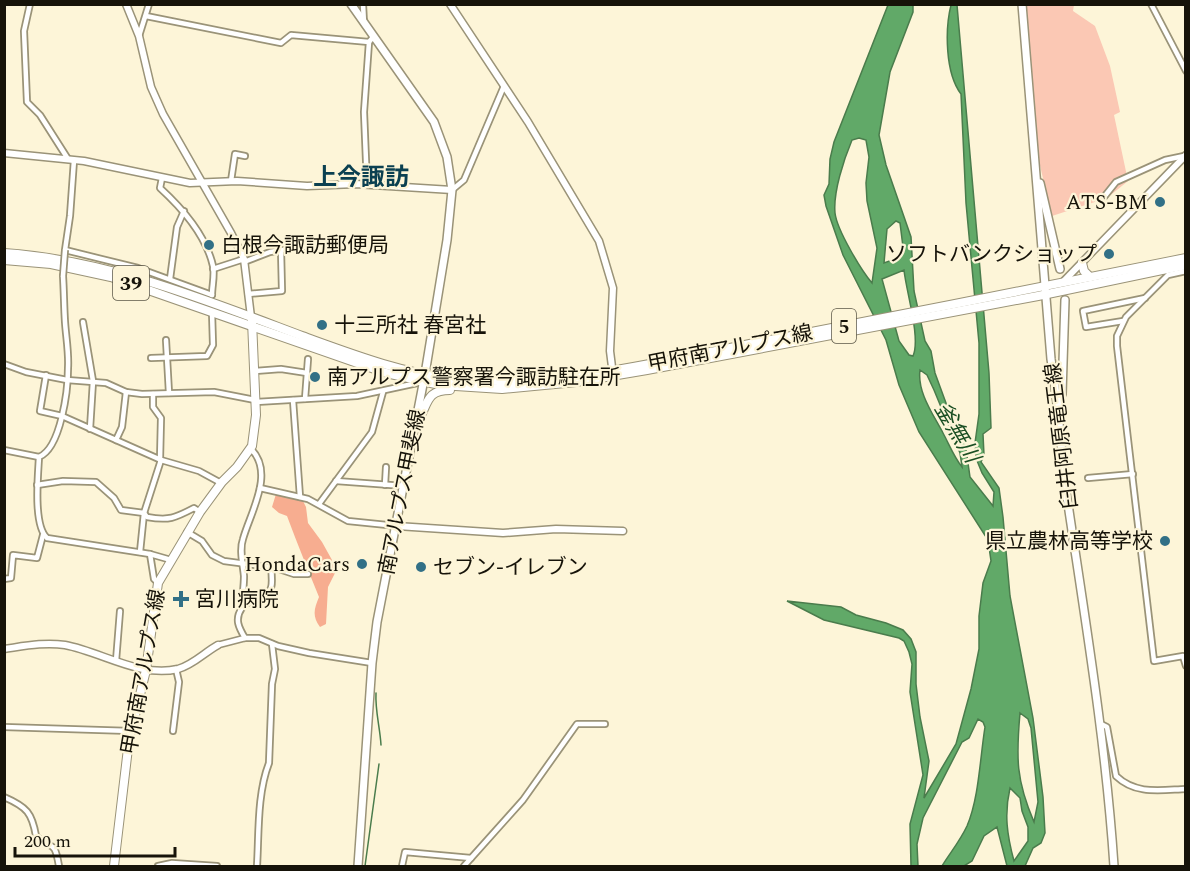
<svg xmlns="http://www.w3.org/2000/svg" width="1190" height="871" viewBox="0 0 1190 871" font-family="Spectral,'Noto Sans JP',serif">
<rect width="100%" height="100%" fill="#fdf5d8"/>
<polygon fill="#fbc8b4" points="1025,5 1074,5 1073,11 1095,26 1110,66 1120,112 1114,115 1128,181 1107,198 1052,216 1037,153"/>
<path fill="#f7ad90" d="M276,494L295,497L303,501L306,507L308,523L322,542L332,560L335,573L328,587L326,624L320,627C312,616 314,609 319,597C308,570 297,543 287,516L279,513L272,507Z"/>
<path fill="#61a968" stroke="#4a7c4c" stroke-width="1.5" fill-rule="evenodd" d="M888,5H913V12L890,72L879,135L886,165L911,237L914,291L925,341L931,351L935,373L950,414L965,442L970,477L993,506L994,492L982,473L976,458L975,443L979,414V343L966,203L961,94C945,73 945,29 951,5H957L989,373L991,428L983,434L984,455L981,462L999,488L1003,517L1010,596L1033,718L1043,797L1045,833L1041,843L1033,848L1025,866H1007L997,827L984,836L972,861L964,866H942C950,853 960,841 967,826C979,798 980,758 985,727L983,722L978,719L969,738L962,742L923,818L917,844L918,866H911L910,824L923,775L910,692L912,664L909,652L904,641L899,638L824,620L787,601L841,607L856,615L886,623L903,630L911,639L916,652V684L920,717L929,761L924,798L956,744L971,689L979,649V616L983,583L991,561L988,540L919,432L899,385L886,340L843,255L826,206L824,195L829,184L830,159L834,142ZM859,138L866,140L869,157L866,183L867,201L877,248L872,283C861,270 837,230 835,213C833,192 844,159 852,140ZM896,221L900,223L903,247L901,257L884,263L887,229ZM904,270C906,291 921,338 913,356L909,355L899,341L882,279ZM920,370L927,375L934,390L960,453L962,467C954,457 949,444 943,433C933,414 917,392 920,370ZM1020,713L1028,719L1031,728L1038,802L1034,822C1016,780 1016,758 1020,713ZM1010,788L1020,798L1022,811L1028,827V841L1014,861C1007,835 1004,814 1010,788Z"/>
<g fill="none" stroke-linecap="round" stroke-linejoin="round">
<g stroke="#4a7c4c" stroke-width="1.5">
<path d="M376,693C375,711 380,727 381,745"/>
<polyline points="365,866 379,764"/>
</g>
<defs>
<g id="minor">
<polyline points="30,4 24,31 27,102 40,115 68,159"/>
<polyline points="363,4 364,23"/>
<polyline points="1151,4 1186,71"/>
<polyline points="146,16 281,43 291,35 369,42"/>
<polyline points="139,36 149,4"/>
<polyline points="74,160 70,216 65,250 138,268 212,295"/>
<path d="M162,178L160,188C183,209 206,235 213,266C215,275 212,286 212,295"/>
<polyline points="231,181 235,154 245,156"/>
<polyline points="367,185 364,112 369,42 374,36"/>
<polyline points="452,190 464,180 504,86"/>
<polyline points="1104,197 1116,182 1165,160 1184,156"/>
<polyline points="244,262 270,252 308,246"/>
<polyline points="213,269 244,259"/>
<polyline points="1186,271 1168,275 1126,317 1117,336 1117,346 1154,661 1183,656 1186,666"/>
<path d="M63,276C64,292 64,307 65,322C66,337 69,353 68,368C68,390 61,448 39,457C38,476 33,525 47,538L150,554L171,560"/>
<polyline points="170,279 177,227 184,211"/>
<polyline points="248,294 282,291 281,250"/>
<polyline points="1123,321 1086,327 1083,311 1145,298"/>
<polyline points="83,322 93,381 90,429"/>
<polyline points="166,340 169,393"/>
<polyline points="151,358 207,356 213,345 212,312"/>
<polyline points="4,364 26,372 67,380 106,383 126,392 142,394 214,392 255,400"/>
<polyline points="255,371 281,369 307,373"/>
<polyline points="46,375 40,411 62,416 161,460 199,471 221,483"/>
<polyline points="153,394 153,407 161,418 160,460"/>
<polyline points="305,399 308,359"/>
<polyline points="293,400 300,497"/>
<polyline points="256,402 357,396 422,382"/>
<polyline points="116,440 122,427 126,392"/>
<polyline points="4,450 39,457"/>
<polyline points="1088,478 1133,474"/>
<polyline points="336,481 404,486"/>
<path d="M37,485L63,481L96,482L114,498L121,510L144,513L147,517C169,521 175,518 194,508L200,512"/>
<polyline points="385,485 386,467"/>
<polyline points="260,488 308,499 348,521 397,526"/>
<polyline points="319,504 372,432 383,392"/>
<polyline points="187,532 202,541 212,555 224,561 276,568 294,574 308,574"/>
<polyline points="140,552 144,513 161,460"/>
<polyline points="150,554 154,579 158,583"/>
<polyline points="4,579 11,578 13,555 37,558 43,535"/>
<path d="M242,602L261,603C273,589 273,586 271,567"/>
<path d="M245,638C239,628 234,619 242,608C242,598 244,587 244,576C243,565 239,550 243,539C250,513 276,472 250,448"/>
<polyline points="218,645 245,638 259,638 278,646 309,653 372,663"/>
<polyline points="116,661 120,611"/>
<path d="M1101,724L1107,727L1116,776C1136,795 1160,790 1186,789"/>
<polyline points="4,727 131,731"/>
<polyline points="173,731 179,682 176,669"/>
<path d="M4,797C27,807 32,813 36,836C52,852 54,837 59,866"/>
<polyline points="158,866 172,863 217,866"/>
<path d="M257,866C259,833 257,794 269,763L272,684L275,669L272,644"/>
<polyline points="402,866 405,852 471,858"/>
<polyline points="464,866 523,800 577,724 605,724"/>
</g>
<g id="tertiary">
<polyline points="126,4 139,36 151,87 163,114 231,233 244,259 251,317"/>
<polyline points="450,4 528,122 599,241 613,288 610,351 613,375"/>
<polyline points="4,153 84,161 190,183 237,181 307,186 356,184 452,190"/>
<polyline points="1063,282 1186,155"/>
<polyline points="397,526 503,533 556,529 623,531"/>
<path d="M4,649C25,646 44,642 65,645C102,652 140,678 178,669C193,665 205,652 218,645"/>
</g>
<g id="secondary">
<polyline points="351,4 434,122 447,157 452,190 447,240 425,374 377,622 372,663 358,866"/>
<path d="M1022,4L1051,359C1059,407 1061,456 1068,504C1086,625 1106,745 1114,866"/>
<polyline points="1040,183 1060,269"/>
<polyline points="1058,404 1062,394 1065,300"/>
</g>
<g id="primary">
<path d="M4,253C108,260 206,300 302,336C352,354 401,373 454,379C555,389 657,362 755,343C899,315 1042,287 1186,258"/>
<polyline points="4,260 51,264 111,277 386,373 440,385 502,389 576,382 647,370 1038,296 1186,265"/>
<polyline points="1082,263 1084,271 1090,277"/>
<path d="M416,423C429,406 424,390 450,390"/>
<polyline points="114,866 129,740 146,670 158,583 200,512 222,482 237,467 252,446 256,415 252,321"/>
</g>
</defs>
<use href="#minor" stroke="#9a9378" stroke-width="8"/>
<use href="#tertiary" stroke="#9a9378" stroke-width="9"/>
<use href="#secondary" stroke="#9a9378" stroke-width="10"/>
<use href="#primary" stroke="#9a9378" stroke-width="10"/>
<use href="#minor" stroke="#fff" stroke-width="4.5"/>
<use href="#tertiary" stroke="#fff" stroke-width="6"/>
<use href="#secondary" stroke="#fff" stroke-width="7"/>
<use href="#primary" stroke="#fff" stroke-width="8"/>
<defs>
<polyline id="minor-bridge" points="63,276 65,250"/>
</defs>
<use href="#minor-bridge" stroke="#9a9378" stroke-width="8" stroke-linecap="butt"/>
<use href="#minor-bridge" stroke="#fff" stroke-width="4.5"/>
</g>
<g fill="#327086" stroke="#fdf5d8" stroke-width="2">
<circle cx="1160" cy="202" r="6"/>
<circle cx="209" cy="245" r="6"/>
<circle cx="1109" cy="254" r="6"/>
<circle cx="322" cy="325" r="6"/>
<circle cx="315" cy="377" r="6"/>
<circle cx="1165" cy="541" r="6"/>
<circle cx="362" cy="564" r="6"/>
<circle cx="421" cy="567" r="6"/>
<path d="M178 590h6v6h6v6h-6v6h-6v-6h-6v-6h6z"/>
</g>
<g text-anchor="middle" stroke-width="4.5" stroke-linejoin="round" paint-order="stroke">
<g fill="#fdf5d8" stroke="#5b5747" stroke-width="1.5">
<rect x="113" y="266" width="36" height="34" rx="4.5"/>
<rect x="832" y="309" width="24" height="34" rx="4.5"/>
</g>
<g font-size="20" font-weight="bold" fill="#161309">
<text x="131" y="290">39</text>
<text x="844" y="333">5</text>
</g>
<g font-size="21" fill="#161309" stroke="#fdf5d8" text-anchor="start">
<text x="1148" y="209" text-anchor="end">ATS-BM</text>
<text x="221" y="252">白根今諏訪郵便局</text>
<text x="1097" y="261" text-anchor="end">ソフトバンクショップ</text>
<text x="334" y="332">十三所社 春宮社</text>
<text x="327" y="384">南アルプス警察署今諏訪駐在所</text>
<text x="1153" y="548" text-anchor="end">県立農林高等学校</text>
<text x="350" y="571" text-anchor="end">HondaCars</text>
<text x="433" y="574">セブン-イレブン</text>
<text x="195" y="606">宮川病院</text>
</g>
<g font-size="21" fill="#161309" stroke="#fdf5d8">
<text transform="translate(730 348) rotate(-11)" y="7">甲府南アルプス線</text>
<text transform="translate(1061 436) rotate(-97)" y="7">臼井阿原竜王線</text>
<text transform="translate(402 492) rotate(-79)" y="7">南アルプス甲斐線</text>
<text transform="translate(143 672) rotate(-80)" y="7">甲府南アルプス線</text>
</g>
<g font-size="22" font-style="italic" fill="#1b4f23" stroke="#fdf5d8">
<text transform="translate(958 432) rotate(59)" y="8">釜無川</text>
</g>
<g font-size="24" font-weight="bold" fill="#0b4051" stroke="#fdf5d8">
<text x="361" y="185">上今諏訪</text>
</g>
</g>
<rect width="1190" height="871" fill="none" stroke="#161309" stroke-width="12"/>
<path d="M15 847v9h160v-9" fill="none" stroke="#161309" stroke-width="3"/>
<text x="24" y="847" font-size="18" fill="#161309" stroke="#fdf5d8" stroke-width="4.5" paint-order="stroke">200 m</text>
</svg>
